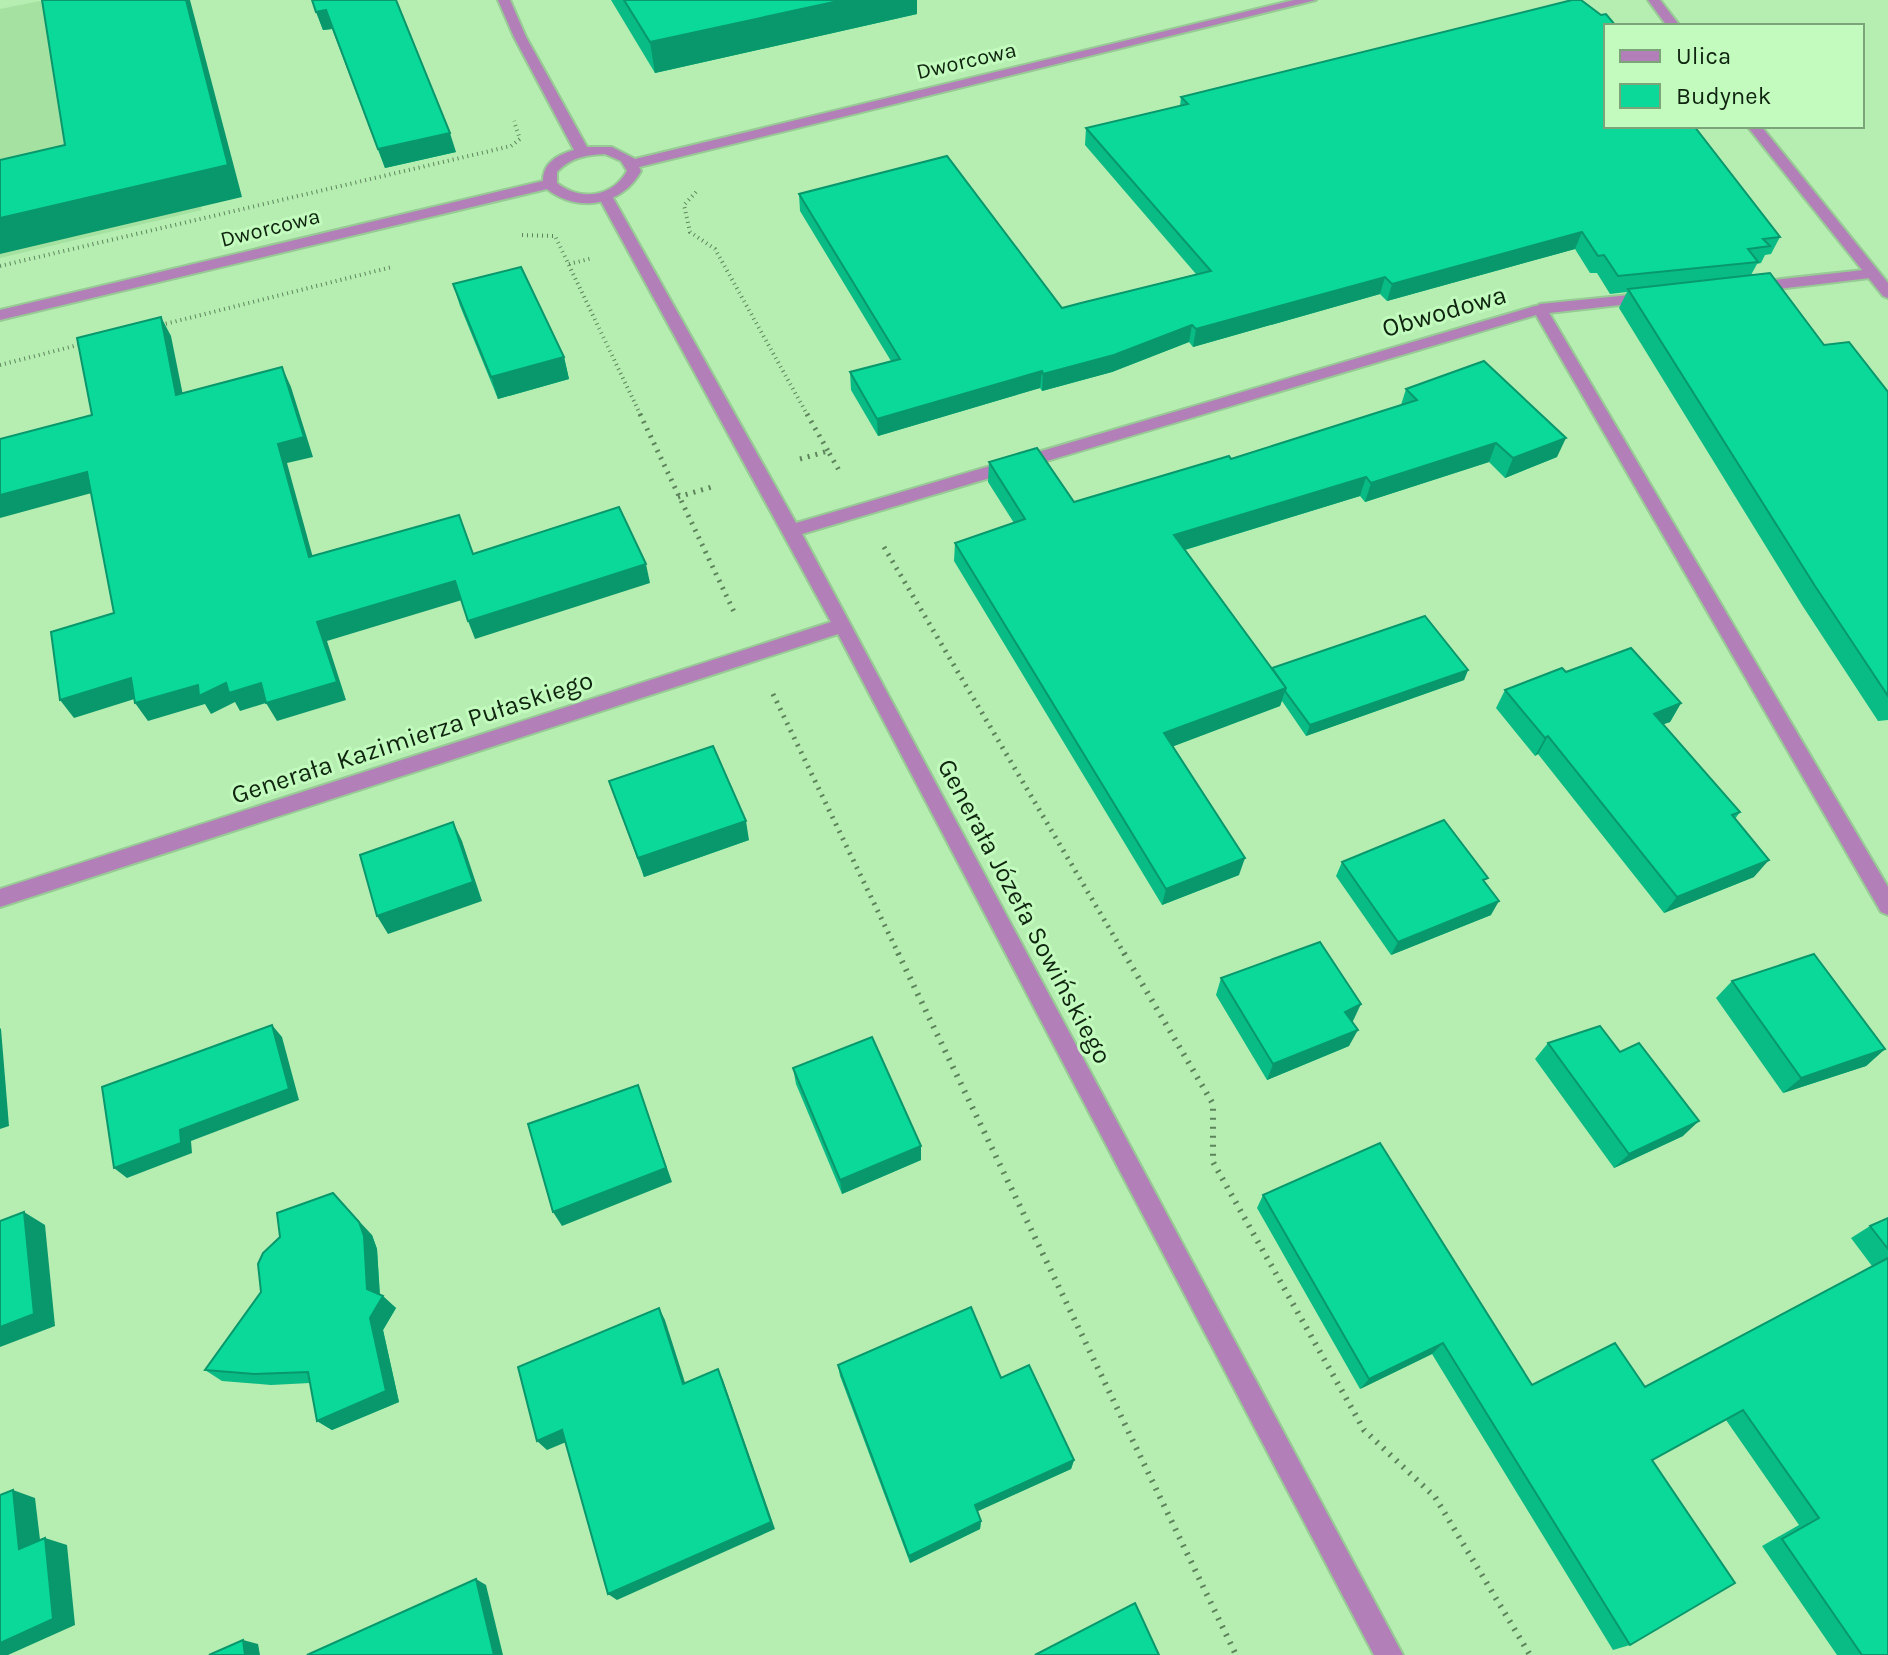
<svg xmlns="http://www.w3.org/2000/svg" width="1888" height="1655" viewBox="0 0 1888 1655" font-family="Karla,sans-serif">
<rect width="100%" height="100%" fill="#b6eeb2"/>
<polygon fill="#a5e1a1" points="45,0 143,0 202,210 0,258 0,9"/>
<g fill="none" stroke-linecap="round" stroke-linejoin="round">
<defs>
<g id="service">
<polygon points="1873,269 1880,274 1878,277 1754,292 1746,287 1754,282"/>
<polygon points="1650,293 1658,298 1655,301 1540,314 1532,309 1540,304"/>
</g>
<g id="minor">
<polygon points="1648,0 1660,0 1680,26 1667,26"/>
<polygon points="1747,126 1761,126 1888,283 1888,298 1883,296"/>
<polygon points="605,192 612,196 796,523 1535,306 1545,306 1888,887 1888,915 1881,912 1536,315 802,534 1403,1655 1374,1655 838,634 0,907 0,889 831,622 598,196"/>
</g>
<path id="tertiary" d="M498,0H510L526,37L587,147H612L635,159L1294,0H1316L639,167L641,171C623,205 578,214 547,189L0,320V310L543,181C543,163 557,155 574,150L514,37ZM605,154L621,161L627,171C612,198 580,201 557,183V172C571,157 586,155 605,154Z"/>
</defs>
<use href="#service" stroke="#98ca95" stroke-width="4"/>
<use href="#minor" stroke="#98ca95" stroke-width="4"/>
<use href="#tertiary" stroke="#98ca95" stroke-width="4"/>
<g stroke="#5e845c" stroke-width="4" stroke-dasharray="1 4" stroke-linecap="butt">
<polyline points="696,192 684,205 690,232 715,249 808,416"/>
<polyline points="522,235 555,236 641,416"/>
<polyline points="569,264 593,258"/>
<polyline points="0,266 511,146 520,139 514,121"/>
<polyline points="161,325 392,267"/>
<polyline points="0,365 82,344"/>
</g>
<g stroke="#5e845c" stroke-width="5" stroke-dasharray="2 6" stroke-linecap="butt">
<polyline points="640,414 736,616"/>
<polyline points="807,414 828,451"/>
<polyline points="800,459 828,451 840,472"/>
<polyline points="678,497 715,486"/>
<polyline points="884,547 1125,955"/>
<polyline points="773,694 899,955"/>
</g>
<g stroke="#5e845c" stroke-width="6" stroke-dasharray="2 7" stroke-linecap="butt">
<polyline points="898,953 1236,1655"/>
<polyline points="1124,953 1213,1104 1213,1162 1364,1430 1435,1497 1530,1655"/>
</g>
<use href="#service" fill="#b37fb9" fill-rule="evenodd"/>
<use href="#minor" fill="#b37fb9" fill-rule="evenodd"/>
<use href="#tertiary" fill="#b37fb9" fill-rule="evenodd"/>
</g>
<g fill="#09bb84">
<polygon points="312,0 456,152 385,168 332,29 323,30"/>
<polygon points="611,0 917,0 917,14 655,73"/>
<polygon points="1181,97 1780,237 1771,254 1765,255 1761,263 1757,264 1751,275 1824,345 1888,392 1888,720 1878,721 1802,605 1619,308 1627,292 1610,294 1597,273 1590,273 1575,249 1387,301 1380,294 1193,347 1189,342 1112,372 1042,391 1040,388 878,436 851,390 850,372 891,361 800,211 799,194 1062,308 1196,274 1085,145 1086,128 1180,106"/>
<polygon points="453,284 564,357 569,379 498,399 460,306"/>
<polygon points="1406,389 1557,457 1505,478 1489,462 1365,502 1360,496 1185,550 1272,668 1468,670 1464,680 1306,736 1282,701 1280,706 1173,746 1239,875 1162,905 954,561 955,543 1014,523 988,482 989,462 1074,502 1231,459 1401,405"/>
<polygon points="1566,672 1681,703 1670,722 1663,724 1740,812 1735,819 1754,877 1664,913 1538,754 1535,756 1496,708 1505,690"/>
<polygon points="609,781 749,840 644,877"/>
<polygon points="1342,862 1485,883 1491,915 1391,955 1336,876"/>
<polygon points="1221,978 1353,1021 1349,1046 1267,1080 1216,995"/>
<polygon points="1732,981 1885,1049 1866,1066 1783,1093 1716,998"/>
<polygon points="1548,1043 1683,1136 1614,1168 1535,1059"/>
<polygon points="793,1068 921,1146 921,1160 842,1194 796,1084"/>
<polygon points="1263,1195 1532,1385 1645,1387 1872,1266 1851,1238 1870,1226 1888,1218 1888,1655 1837,1655 1762,1546 1799,1525 1726,1420 1652,1460 1630,1645 1613,1650 1432,1354 1360,1389 1257,1208"/>
<polygon points="372,1235 377,1249 380,1294 396,1308 383,1330 399,1402 332,1430 317,1421 310,1383 271,1385 222,1381 205,1370 261,1292"/>
<polygon points="838,1365 1001,1378 1074,1460 1071,1469 977,1511 981,1521 980,1529 910,1563 840,1376"/>
</g>
<g fill="#08986c">
<polygon points="186,0 190,0 242,197 0,254 0,218 228,165"/>
<polygon points="843,0 917,0 917,14 655,73 650,42"/>
<polygon points="326,10 332,29 323,30 316,12"/>
<polygon points="450,133 456,152 385,168 378,149"/>
<polygon points="1582,232 1575,249 1387,301 1392,284"/>
<polygon points="1385,277 1380,294 1193,347 1196,329"/>
<polygon points="161,317 171,336 187,415 176,395"/>
<polygon points="1192,325 1189,342 1112,372 1042,391 1043,374"/>
<polygon points="564,357 569,379 498,399 491,377"/>
<polygon points="282,367 291,387 313,457 287,463 318,576 309,557 278,444"/>
<polygon points="1042,371 1040,388 878,436 877,419"/>
<polygon points="1566,438 1557,457 1505,478 1513,458"/>
<polygon points="1496,443 1489,462 1365,502 1371,483"/>
<polygon points="87,472 99,491 0,518 0,495"/>
<polygon points="1366,477 1360,496 1171,554 1174,535"/>
<polygon points="646,564 650,583 475,639 468,621"/>
<polygon points="455,581 462,600 327,641 346,700 277,721 266,703 317,622"/>
<polygon points="1468,670 1464,680 1306,736 1310,725"/>
<polygon points="131,678 144,696 74,718 60,700"/>
<polygon points="226,683 261,683 272,701 240,711 235,702 211,714 205,704 148,721 135,703 198,685"/>
<polygon points="1286,688 1280,706 1161,751 1164,733"/>
<polygon points="1681,703 1670,722 1642,732 1654,714"/>
<polygon points="1548,736 1538,754 1535,756 1545,738"/>
<polygon points="746,821 749,840 644,877 638,858"/>
<polygon points="453,822 462,841 482,901 388,934 377,916"/>
<polygon points="1245,858 1239,875 1162,905 1166,889"/>
<polygon points="1769,860 1754,877 1664,913 1677,897"/>
<polygon points="1499,901 1491,915 1391,955 1398,942"/>
<polygon points="1361,1004 1353,1021 1337,1028 1345,1012"/>
<polygon points="272,1025 282,1037 299,1100 191,1141 192,1153 127,1178 114,1168 180,1130"/>
<polygon points="0,1028 1,1029 9,1126 0,1129"/>
<polygon points="1358,1030 1349,1046 1267,1080 1273,1064"/>
<polygon points="1885,1049 1866,1066 1783,1093 1801,1078"/>
<polygon points="638,1085 672,1182 562,1226 553,1212"/>
<polygon points="1699,1121 1683,1136 1614,1168 1629,1154"/>
<polygon points="921,1146 921,1160 842,1194 840,1180"/>
<polygon points="333,1193 372,1235 377,1249 380,1300 383,1296 396,1308 383,1330 399,1402 332,1430 317,1421 370,1318 367,1289"/>
<polygon points="24,1212 45,1225 55,1326 0,1347 0,1327"/>
<polygon points="659,1308 665,1320 689,1395 683,1384"/>
<polygon points="1443,1343 1432,1354 1360,1389 1369,1379"/>
<polygon points="718,1369 723,1380 775,1529 617,1600 608,1594"/>
<polygon points="562,1430 571,1440 547,1450 537,1441"/>
<polygon points="1074,1460 1071,1469 974,1513 975,1505"/>
<polygon points="13,1490 35,1498 42,1556 19,1549"/>
<polygon points="981,1521 980,1529 910,1563 909,1556"/>
<polygon points="45,1538 67,1545 75,1625 8,1655 0,1655 0,1643"/>
<polygon points="476,1579 486,1585 503,1655 494,1655"/>
<polygon points="243,1640 258,1644 260,1655 245,1655"/>
</g>
<g fill="#0bd99a" stroke="#08986c" stroke-width="2">
<polygon points="42,0 186,0 228,165 0,218 0,160 65,145"/>
<polygon points="312,0 396,0 450,133 378,149 326,10 316,12"/>
<polygon points="624,0 843,0 650,42"/>
<polygon points="1572,0 1581,0 1601,15 1606,14 1616,26 1606,26 1606,126 1694,126 1780,237 1763,239 1770,246 1748,249 1758,262 1618,276 1604,255 1598,256 1582,232 1392,284 1385,277 1196,329 1192,325 1114,355 1043,374 1042,371 877,419 850,372 900,359 799,194 947,156 1062,308 1081,303 1211,271 1086,128 1188,104 1181,97"/>
<polygon points="521,267 564,357 491,377 453,284"/>
<polygon points="1770,273 1824,345 1849,342 1888,392 1888,696 1815,586 1628,289"/>
<polygon points="161,317 176,395 282,367 304,437 278,444 309,557 459,515 473,554 619,507 646,564 468,621 455,581 317,622 337,682 266,703 261,683 229,693 226,683 199,696 198,685 135,703 131,678 60,700 51,632 114,613 87,472 0,495 0,439 92,415 77,338"/>
<polygon points="1484,361 1566,438 1513,458 1496,443 1371,483 1366,477 1174,535 1286,688 1164,733 1245,858 1166,889 955,543 1025,519 989,462 1037,448 1074,502 1229,456 1231,459 1417,400 1406,389"/>
<polygon points="1425,616 1468,670 1310,725 1285,691 1286,688 1272,668"/>
<polygon points="1631,648 1681,703 1654,714 1740,812 1732,815 1769,860 1677,897 1548,736 1545,738 1505,690 1562,668 1566,672"/>
<polygon points="713,746 746,821 638,858 609,781"/>
<polygon points="1444,820 1488,878 1483,880 1499,901 1398,942 1342,862"/>
<polygon points="453,822 473,882 377,916 360,855"/>
<polygon points="1320,942 1361,1004 1345,1012 1358,1030 1273,1064 1221,978"/>
<polygon points="1814,954 1885,1049 1801,1078 1732,981"/>
<polygon points="272,1025 289,1089 180,1130 181,1143 114,1168 102,1087"/>
<polygon points="1600,1026 1620,1052 1639,1043 1699,1121 1629,1154 1548,1043"/>
<polygon points="872,1037 921,1146 840,1180 793,1068"/>
<polygon points="638,1085 666,1168 553,1212 528,1124"/>
<polygon points="1380,1143 1532,1385 1615,1343 1645,1387 1888,1258 1888,1655 1862,1655 1782,1539 1819,1518 1743,1410 1652,1460 1735,1583 1630,1645 1443,1343 1369,1379 1263,1195"/>
<polygon points="333,1193 359,1222 364,1236 367,1289 383,1296 370,1318 386,1391 317,1421 308,1372 254,1374 205,1370 261,1292 258,1264 263,1253 280,1237 277,1213"/>
<polygon points="24,1212 34,1314 0,1327 0,1221"/>
<polygon points="1888,1218 1888,1249 1870,1226"/>
<polygon points="971,1307 1001,1378 1029,1365 1074,1460 975,1505 981,1521 909,1556 838,1365"/>
<polygon points="659,1308 683,1384 718,1369 771,1522 608,1594 562,1430 537,1441 518,1367"/>
<polygon points="13,1490 19,1549 45,1538 53,1619 0,1643 0,1495"/>
<polygon points="476,1579 494,1655 307,1655"/>
<polygon points="1135,1603 1159,1655 1035,1655"/>
<polygon points="243,1640 245,1655 209,1655"/>
</g>
<g text-anchor="middle" stroke-width="6" stroke-linejoin="round" paint-order="stroke">
<g font-size="22" fill="#0f250f" stroke="#c3fbbf">
<text transform="translate(966 60) rotate(-13)" y="8">Dworcowa</text>
<text transform="translate(270 227) rotate(-14)" y="8">Dworcowa</text>
</g>
<g font-size="26" fill="#0f250f" stroke="#c3fbbf">
<text transform="translate(1444 311) rotate(-16)" y="9">Obwodowa</text>
<text transform="translate(412 737) rotate(-18)" y="9">Generała Kazimierza Pułaskiego</text>
<text transform="translate(1025 911) rotate(62)" y="9">Generała Józefa Sowińskiego</text>
</g>
</g>
<rect x="1604" y="24" width="260" height="104" fill="#c3fbbf" stroke="#7ba579" stroke-width="2"/>
<rect x="1620" y="50" width="40" height="12" fill="#b37fb9" stroke="#7ba579" stroke-width="2"/>
<text x="1676" y="64" font-size="24" fill="#0f250f">Ulica</text>
<rect x="1620" y="84" width="40" height="24" fill="#0bd99a" stroke="#7ba579" stroke-width="2"/>
<text x="1676" y="104" font-size="24" fill="#0f250f">Budynek</text>
</svg>
